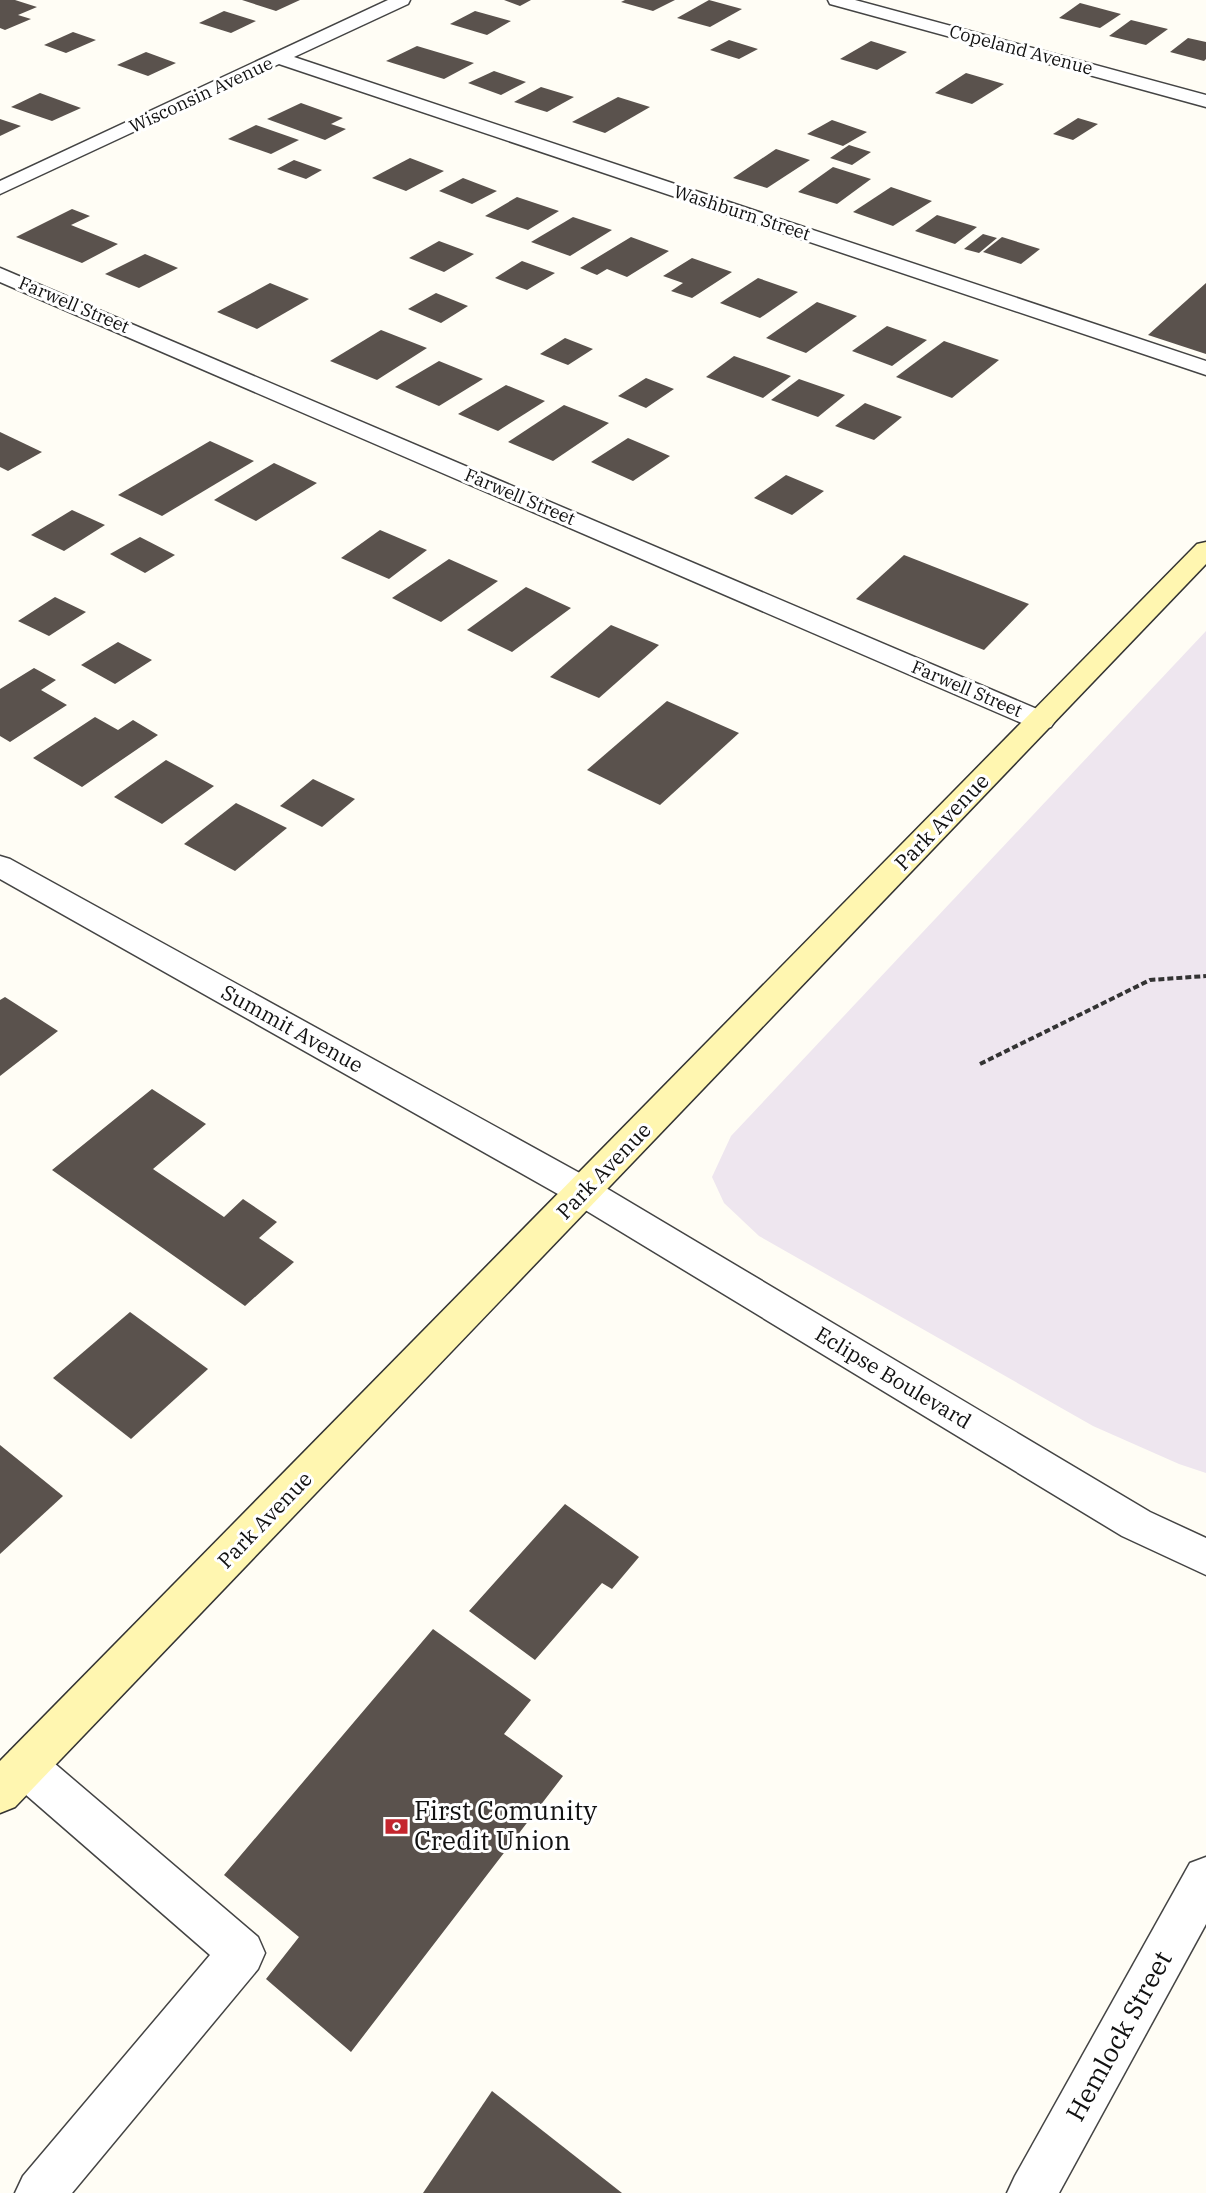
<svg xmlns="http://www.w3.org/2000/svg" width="1206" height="2193" viewBox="0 0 1206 2193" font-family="'IBM Plex Serif',serif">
<rect width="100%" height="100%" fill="#fffdf5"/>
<polygon fill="#eee6ef" points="1206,631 1206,1473 1179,1464 1093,1426 759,1236 724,1203 712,1177 731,1136"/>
<g fill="#5a524d">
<polygon points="0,0 15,0 37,7 18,15 31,19 5,30 0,28"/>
<polygon points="242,0 300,0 276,11"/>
<polygon points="504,0 531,0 520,6"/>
<polygon points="625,0 675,0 653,11 621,2"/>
<polygon points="709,0 742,9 710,27 677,18"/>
<polygon points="1080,3 1121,14 1100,28 1059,18"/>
<polygon points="224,11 256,21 231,33 199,23"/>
<polygon points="475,11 511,21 487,35 450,24"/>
<polygon points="1131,20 1168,29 1146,45 1109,36"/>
<polygon points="73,32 96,40 66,53 44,45"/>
<polygon points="1188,38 1206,42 1206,59 1204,61 1170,52"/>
<polygon points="729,40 758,49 739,59 710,50"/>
<polygon points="871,41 907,52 877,70 840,59"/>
<polygon points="417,46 474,63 444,79 386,61"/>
<polygon points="146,52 176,63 148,76 117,65"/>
<polygon points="494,71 526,82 501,95 468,83"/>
<polygon points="966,73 1004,84 972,104 935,93"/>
<polygon points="541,87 574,97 547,112 514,102"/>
<polygon points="40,93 81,108 52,121 11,107"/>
<polygon points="618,97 650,107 605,133 572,122"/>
<polygon points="301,103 343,118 331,124 346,129 325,140 267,119"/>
<polygon points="1078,118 1098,124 1073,140 1053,134"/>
<polygon points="0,119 21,126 0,136"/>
<polygon points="832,120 867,132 843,146 807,134"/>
<polygon points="256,125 299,140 271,154 228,139"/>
<polygon points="849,145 871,152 852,165 830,158"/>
<polygon points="776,149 810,160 767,188 733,178"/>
<polygon points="410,158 444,171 406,191 372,178"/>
<polygon points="294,160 322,170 306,179 277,169"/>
<polygon points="833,167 871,179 837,204 798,192"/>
<polygon points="463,178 497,191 472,204 439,191"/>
<polygon points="891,187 932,201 893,226 853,212"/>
<polygon points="517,197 559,211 528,230 485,216"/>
<polygon points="72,209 90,216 71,225 118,244 82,263 16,237"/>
<polygon points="937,215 977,227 955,244 915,231"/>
<polygon points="573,217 612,230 570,256 531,242"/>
<polygon points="983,234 997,238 979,253 964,249"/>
<polygon points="631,237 669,251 627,277 607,269 597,275 580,268"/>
<polygon points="1002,237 1040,249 1021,264 983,252"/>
<polygon points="439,241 474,254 444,272 409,258"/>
<polygon points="145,254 178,268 139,288 105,274"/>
<polygon points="692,258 732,272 692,298 671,291 683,283 663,276"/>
<polygon points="522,261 555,273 527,290 495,278"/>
<polygon points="758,278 798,292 760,318 720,303"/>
<polygon points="270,283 309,299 257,329 217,312"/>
<polygon points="1206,283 1206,354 1148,335"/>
<polygon points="436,293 468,306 441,323 408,309"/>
<polygon points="817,302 857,316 806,353 766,338"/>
<polygon points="887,326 927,340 892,366 852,351"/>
<polygon points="381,330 427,348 377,380 330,361"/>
<polygon points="565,338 593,349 568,365 540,354"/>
<polygon points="944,341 999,360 952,398 896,377"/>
<polygon points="734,356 791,376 763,398 706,377"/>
<polygon points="439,361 483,379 439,406 395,387"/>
<polygon points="646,378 674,389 646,408 618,396"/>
<polygon points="799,379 845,395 818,417 771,400"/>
<polygon points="506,385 545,401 498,431 458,414"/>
<polygon points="865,403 902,417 874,440 835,426"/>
<polygon points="564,405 609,423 553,461 508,442"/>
<polygon points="0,432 42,452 8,471 0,467"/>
<polygon points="628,438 670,456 633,481 591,462"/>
<polygon points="210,441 254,461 162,516 118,495"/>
<polygon points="274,463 317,483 256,521 214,500"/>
<polygon points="786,475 824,491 792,515 754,498"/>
<polygon points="72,510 105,525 64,551 31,535"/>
<polygon points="380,530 427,550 389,579 341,558"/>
<polygon points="140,537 175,555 145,573 110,554"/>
<polygon points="904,555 1029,604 984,650 856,599"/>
<polygon points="449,559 498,581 441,622 392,598"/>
<polygon points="526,587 571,608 512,652 467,630"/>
<polygon points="55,597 86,612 49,636 18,621"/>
<polygon points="611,625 659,645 599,698 550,677"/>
<polygon points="118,642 152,660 115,684 81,665"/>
<polygon points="34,668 56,680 41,690 67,705 10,742 0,736 0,689"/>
<polygon points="667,701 739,733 660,805 587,770"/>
<polygon points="95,717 118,730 133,720 158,735 82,787 33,758"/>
<polygon points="166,760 214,786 162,824 114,797"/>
<polygon points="313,779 355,799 322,827 280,806"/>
<polygon points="236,803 287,828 235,871 184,844"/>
<polygon points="5,997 58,1031 0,1076 0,1000"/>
<polygon points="152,1089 206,1124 153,1169 224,1217 243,1199 277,1222 259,1238 294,1262 245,1306 52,1170"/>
<polygon points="130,1312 208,1369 131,1439 53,1378"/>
<polygon points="0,1445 63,1496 0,1554"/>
<polygon points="565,1504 639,1557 612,1589 602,1583 535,1660 469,1611"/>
<polygon points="433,1629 531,1700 504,1734 563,1776 351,2052 266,1979 299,1937 224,1875"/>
<polygon points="492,2091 622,2193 423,2193"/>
</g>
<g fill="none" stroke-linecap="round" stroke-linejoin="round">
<defs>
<polygon id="lane" points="25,1745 40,1751 258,1937 265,1953 258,1969 72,2193 15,2193 23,2176 210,1955 10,1781 4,1766 10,1751"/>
<g id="street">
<polygon points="388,0 410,0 408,4 294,57 1206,361 1206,375 279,64 0,194 0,181"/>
<polygon points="828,0 855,0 1206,95 1206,107 830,4"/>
<polygon points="0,268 1051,715 1055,721 1051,727 1041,730 1031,727 0,282"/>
<polygon points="0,856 10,859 596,1182 1150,1512 1206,1538 1206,1575 1122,1536 572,1202 0,879"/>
<polygon points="1206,1857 1206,1924 1059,2193 1007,2193 1015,2176 1190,1863"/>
</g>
<polygon id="secondary" points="1206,542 1206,564 15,1807 0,1813 0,1761 1197,544"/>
</defs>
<use href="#lane" stroke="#444" stroke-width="3"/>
<use href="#street" stroke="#444" stroke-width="3"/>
<use href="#secondary" stroke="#333" stroke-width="3"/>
<polyline stroke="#333" stroke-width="4" stroke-dasharray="6 3" stroke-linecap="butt" points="980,1064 1150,980 1206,976"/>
<use href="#lane" fill="#fff" fill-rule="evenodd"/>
<use href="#street" fill="#fff" fill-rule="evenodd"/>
<use href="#secondary" fill="#fff6b0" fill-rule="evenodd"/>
</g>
<defs>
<symbol id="bank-bare" viewBox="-9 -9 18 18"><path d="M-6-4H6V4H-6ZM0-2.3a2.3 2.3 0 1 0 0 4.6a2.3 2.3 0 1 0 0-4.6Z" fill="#c4262e" stroke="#fff" stroke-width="2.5" paint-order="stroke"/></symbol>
</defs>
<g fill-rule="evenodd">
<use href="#bank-bare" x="380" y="1810" width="33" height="33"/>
</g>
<g text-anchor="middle" stroke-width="6" stroke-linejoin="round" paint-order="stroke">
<g font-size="18" fill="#111" stroke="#fff">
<text transform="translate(1021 50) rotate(15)" y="6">Copeland Avenue</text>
<text transform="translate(201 95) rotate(-25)" y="6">Wisconsin Avenue</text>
<text transform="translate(742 213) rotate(18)" y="6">Washburn Street</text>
<text transform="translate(74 305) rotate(23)" y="6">Farwell Street</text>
<text transform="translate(520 497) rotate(23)" y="6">Farwell Street</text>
<text transform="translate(967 689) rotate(23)" y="6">Farwell Street</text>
</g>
<g font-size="21" fill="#111" stroke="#fff">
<text transform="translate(942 822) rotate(-46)" y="7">Park Avenue</text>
<text transform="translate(292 1029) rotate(29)" y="7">Summit Avenue</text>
<text transform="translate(604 1171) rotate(-46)" y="7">Park Avenue</text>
<text transform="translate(893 1378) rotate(31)" y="7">Eclipse Boulevard</text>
<text transform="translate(265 1520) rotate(-46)" y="7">Park Avenue</text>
</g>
<g font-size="26" fill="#111" stroke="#fff" text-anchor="start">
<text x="414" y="1820">First Comunity<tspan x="414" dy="30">Credit Union</tspan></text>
</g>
<g font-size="26" fill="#111" stroke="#fff">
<text transform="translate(1119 2036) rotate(-61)" y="9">Hemlock Street</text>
</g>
</g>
</svg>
